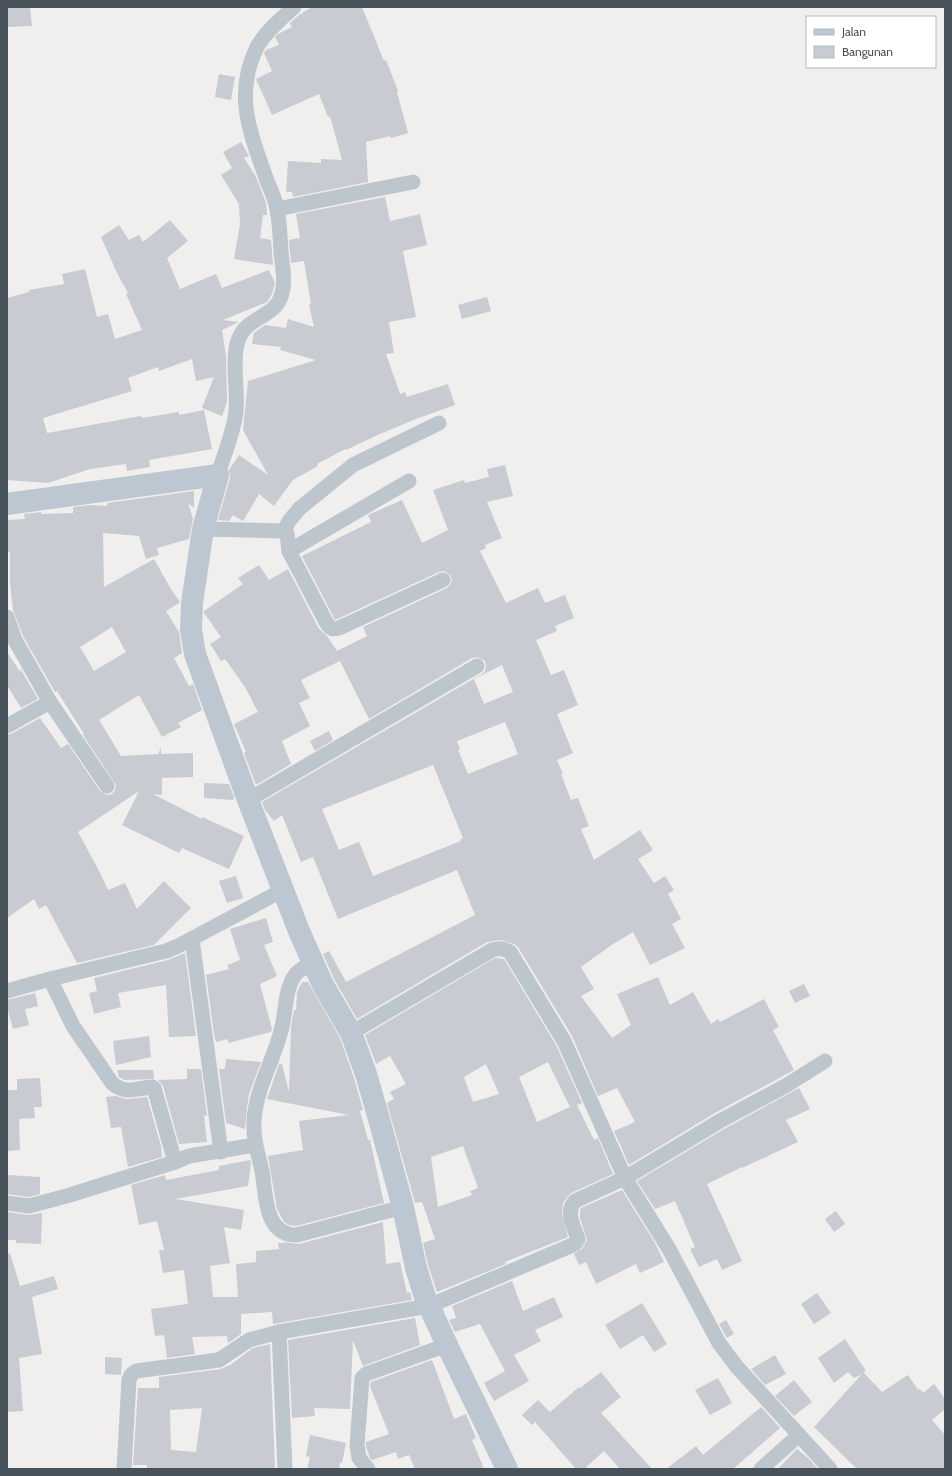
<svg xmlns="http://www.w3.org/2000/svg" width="952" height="1476" viewBox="0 0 952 1476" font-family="Cabin,sans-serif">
<rect width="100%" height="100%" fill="#f1eeee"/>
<g fill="#c8cbd1" fill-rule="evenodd">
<polygon points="7,7 30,7 32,26 7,27"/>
<polygon points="312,7 362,7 384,61 386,60 398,91 397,92 408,133 391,138 390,136 366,142 368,182 293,197 292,192 286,192 288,161 321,163 321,159 342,160 330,116 328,117 319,94 272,115 256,79 272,71 264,53 266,50 279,45 275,37 278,34 292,27 290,23 299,15"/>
<polygon points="219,74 235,77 231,100 215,97"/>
<polygon points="241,142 249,156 244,158 256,177 266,203 267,215 263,215 260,238 271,240 273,265 234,259 240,224 239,204 221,175 232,168 223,152"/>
<polygon points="385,197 390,221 420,214 427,245 403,251 416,317 389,322 394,353 386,354 400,394 405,392 407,397 448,384 455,405 416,419 380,434 346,450 345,449 317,464 318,466 293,480 274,506 259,494 243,521 233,515 229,521 218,520 230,478 229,470 239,455 268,475 243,430 248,381 316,360 280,350 281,347 252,344 254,333 265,325 286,328 288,319 314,327 309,305 311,304 304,261 291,263 289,240 300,238 296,214"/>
<polygon points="170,220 188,241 167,258 180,289 216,274 222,288 269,270 275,283 272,294 267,302 223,320 239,322 222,330 226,356 227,402 222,416 202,408 214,377 196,381 192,359 159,371 158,367 128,378 132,391 43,418 47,433 141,416 142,418 179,412 179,415 204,410 212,449 149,460 150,467 127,471 126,464 90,469 48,483 7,480 7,298 29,292 29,290 64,284 62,274 85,269 97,317 108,314 115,339 142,330 126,294 128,293 117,273 101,237 119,225 129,240 139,235 143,242"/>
<polygon points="487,297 491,311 462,319 458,305"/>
<path d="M505,465L513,496L487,502L502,538L485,545L486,548L480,551L506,603L538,588L545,603L565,595L574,618L555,626L557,631L536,640L551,675L564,670L578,705L557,714L573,753L557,760L563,774H561L571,800L578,798L589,826L581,829L594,860L640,830L653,850L638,859L654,883L665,876L674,890L668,894L681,919L672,924L685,948L650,965L633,932L613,944L581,967L594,989L581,996L612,1038L631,1025L617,994L658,977L670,1005L693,992L711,1024L718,1019L720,1022L764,999L779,1027L773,1030L794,1070L715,1113L629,1165L614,1131L635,1122L617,1088L598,1096L572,1036L518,947L514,944L501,940L487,942L357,1019L334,979L323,954L329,951L346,982L475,915L457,870L338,919L313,857L301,862L282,815L274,821L265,810L262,802L482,674L485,671L486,666L485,661L477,657L472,658L369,719L340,661L301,680L310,698L299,703L310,726L282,741L291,764L256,785L244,753L246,752L234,724L258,712L245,687L225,659L221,661L210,644L221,637L204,613V611L243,584L238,578L259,565L269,580L288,569L319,629L327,636L337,651L367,636L363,627L447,588L450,585L452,581L451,576L444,571L439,572L335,620L302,556L371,522L368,515L402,500L422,543L448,530L433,490L464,480L465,483L489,477L487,469ZM502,665L513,692L484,704L474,679ZM505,722L518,754L468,774L458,750L460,749L457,741ZM433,765L463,838L460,840L461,841L373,876L359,842L339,850L322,809Z"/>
<path d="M194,491V508L188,503L193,519L189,539L157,548L159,555L146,559L139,536L103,533L104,587L154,559L172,591L180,602L179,603L166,611L179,632L182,653L174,658L189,686L193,684L202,710L178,723L181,727L162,737L139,695L99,720L121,756L158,754L161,748V754L193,753V777L162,778V795L153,794L202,819V817L244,836L229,869L182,848L179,853L122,825L139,791L78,832L98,869L108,890L125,883L137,909L164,881L191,908L154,945L77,963L46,905L39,909L34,899L7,918V735L11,734L40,718L61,748L68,744L100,791L107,795L112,794L115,790L116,785L83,735L84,734L57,691L55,692L23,636L13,610L10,583V552H7V520L25,519L24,514L41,512V514L73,513V507L91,505L107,506V503ZM112,627L126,652L94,671L80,647Z"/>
<polygon points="7,652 21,673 20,668 38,699 21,708 7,685"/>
<polygon points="329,731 333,740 315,751 310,741"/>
<polygon points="204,783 229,784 234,797 233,800 204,798"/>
<polygon points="236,876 243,898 227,903 219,881"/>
<polygon points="266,918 273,942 264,945 277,976 260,984 272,1029 271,1032 228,1043 228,1039 216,1042 214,1034 206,975 229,969 227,965 240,960 230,929"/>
<polygon points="185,953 196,1036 169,1037 166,985 118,993 121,1007 94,1014 89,993 97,991 94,978 168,960"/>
<path d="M495,958L504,959L556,1045L582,1103L577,1105L593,1138H594L595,1140L598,1138L613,1174L571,1193L568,1196L563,1203L562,1214L568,1237L505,1262L506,1264L437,1292L428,1265L423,1243L435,1239L422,1202L415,1203L387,1103L394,1099L390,1092L406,1084L390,1056L376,1064L365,1035ZM548,1062L570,1107L537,1122L519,1077ZM486,1064L499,1094L473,1102L464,1077ZM463,1146L478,1188L470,1191L472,1195L438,1207L431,1157Z"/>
<polygon points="302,982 308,982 340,1038 354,1078 363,1110 360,1111 368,1140 370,1140 384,1203 296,1226 289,1225 284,1222 277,1209 268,1156 303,1150 299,1121 349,1115 267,1099 279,1064 282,1064 289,1092 291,1027 294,1010 296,1010 297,992"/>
<polygon points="804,984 810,996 795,1003 789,991"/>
<polygon points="35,993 38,1006 25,1009 29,1025 13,1029 7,1007 7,1000"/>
<polygon points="149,1036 151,1057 116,1065 113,1041"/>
<polygon points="226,1059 261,1062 249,1094 247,1107 245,1129 226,1123 219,1069 225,1069"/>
<polygon points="187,1069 201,1069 207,1116 204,1115 207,1142 179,1144 163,1086 158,1080 187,1079"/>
<polygon points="117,1070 153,1070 154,1079 124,1080 119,1077"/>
<polygon points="40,1078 42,1107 34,1107 35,1118 19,1119 20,1150 7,1151 7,1090 17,1090 17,1079"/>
<polygon points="799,1088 810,1109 786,1120 798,1142 742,1168 742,1167 707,1184 742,1261 722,1270 717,1259 699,1267 690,1249 695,1247 675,1201 655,1209 637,1181 724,1129"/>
<polygon points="116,1096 126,1099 147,1097 161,1146 162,1157 128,1167 121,1127 111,1128 106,1097"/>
<polygon points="250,1160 251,1163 248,1186 175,1199 244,1210 241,1230 224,1227 230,1263 210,1266 213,1297 238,1297 236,1264 256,1262 256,1251 279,1249 278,1243 284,1243 283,1242 299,1244 383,1222 386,1264 400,1262 407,1293 410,1292 412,1300 273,1324 272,1312 241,1314 241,1334 228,1343 227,1336 192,1337 195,1354 167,1358 164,1335 155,1336 151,1309 188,1304 184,1270 163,1273 159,1250 164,1250 157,1221 139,1225 131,1185 165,1175 166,1180 219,1170 219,1166"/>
<polygon points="7,1175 40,1177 40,1194 28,1197 7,1194"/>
<polygon points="622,1190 655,1243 664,1262 640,1273 636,1264 596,1284 586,1262 579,1265 574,1254 582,1249 587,1240 580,1218 580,1211 581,1208"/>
<polygon points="836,1211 845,1224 834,1232 825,1219"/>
<polygon points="7,1212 28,1215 42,1213 41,1244 16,1243 16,1240 7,1240"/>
<polygon points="10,1253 20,1286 54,1276 58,1289 32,1297 42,1354 19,1358 23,1411 7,1412 7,1254"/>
<polygon points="512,1281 523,1311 554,1297 563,1317 535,1330 541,1341 514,1355 529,1381 494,1401 484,1383 505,1371 480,1324 455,1332 449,1320 456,1318 452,1306"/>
<polygon points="817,1293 831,1313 814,1324 801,1304"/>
<polygon points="642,1303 667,1344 654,1352 643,1335 620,1349 605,1325"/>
<polygon points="415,1318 420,1345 363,1366 353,1340 350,1409 314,1408 315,1416 292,1418 288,1340"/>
<polygon points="726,1320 734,1334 727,1338 719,1324"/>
<polygon points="845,1339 866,1371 863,1372 882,1392 908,1375 918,1390 920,1389 923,1393 934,1384 945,1399 945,1409 932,1420 945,1435 945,1469 857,1469 814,1427 862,1374 854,1378 848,1372 834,1383 818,1358"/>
<path d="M270,1344L275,1469H147V1465H133L138,1388H159V1377L221,1369L230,1365L253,1348ZM202,1408L196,1452L171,1450L170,1410Z"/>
<polygon points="775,1355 786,1374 765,1385 751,1369"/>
<polygon points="105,1357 122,1358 121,1375 105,1374"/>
<polygon points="432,1360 454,1419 466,1414 476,1438 472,1440 484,1469 415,1469 409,1455 398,1459 396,1452 372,1460 370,1458 366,1446 366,1442 389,1434 370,1386 371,1382"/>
<polygon points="601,1372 621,1397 601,1413 652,1469 620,1469 604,1451 584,1469 576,1469 535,1422 532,1425 522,1415 538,1400 550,1412 579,1387 580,1388"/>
<polygon points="718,1378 732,1403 710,1415 695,1390"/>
<polygon points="794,1380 812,1402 794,1416 775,1396"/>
<polygon points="761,1407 780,1428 733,1469 666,1469 696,1446 703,1455"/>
<polygon points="310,1435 346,1443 342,1463 340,1463 339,1469 307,1469 310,1457 306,1456"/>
<polygon points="797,1449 808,1458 818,1469 778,1469"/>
</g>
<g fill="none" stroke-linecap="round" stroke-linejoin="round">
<g stroke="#bdc6cd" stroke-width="15">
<polyline points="277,209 413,182"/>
<path d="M218,475C224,454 234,432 236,411C238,389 231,357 239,338C248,315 280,318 283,288C285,277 282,264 281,252C280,238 280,223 277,210C276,200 271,190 267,181C251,134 233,96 257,47C265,32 282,18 294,7"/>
<path d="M203,529L284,531L287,534L289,551L326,622C329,628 333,630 339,628L443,580"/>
<polyline points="284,531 289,521 300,508 353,465 439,423"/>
<polyline points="289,551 409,481"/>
<polyline points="7,617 15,640 50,702 107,786"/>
<polyline points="7,726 50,702"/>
<polyline points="248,800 477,666"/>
<polyline points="192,939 221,1152"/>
<path d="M313,963C308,966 299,969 295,975C285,989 286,1010 282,1027C275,1058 256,1088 254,1120C253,1140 258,1153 262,1171C266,1194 264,1236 297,1235L403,1207"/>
<path d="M50,979L73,1026L112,1083C125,1095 136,1088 152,1087L154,1088L175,1162"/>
<polyline points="7,991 50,979 166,951 178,946 283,890"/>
<path d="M351,1033L492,950C499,948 503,948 510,952L564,1041L625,1178L669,1249L719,1343L737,1367L799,1435"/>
<polyline points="7,1203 29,1206 70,1195 175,1162 189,1156 255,1145"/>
<polyline points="279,1332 285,1469"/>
<path d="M124,1469L129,1380L131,1375L136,1371L219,1360L249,1340L279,1332L429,1306L575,1244L578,1239C574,1227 565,1212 575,1201L625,1178L720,1121L787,1085L825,1061"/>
<polyline points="368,1469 359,1458 357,1445 362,1378 366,1374 447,1345"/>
<polyline points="761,1469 799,1435 830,1469"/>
</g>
<polyline stroke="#bdc7d1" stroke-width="22" points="7,504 218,475 203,529 192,603 191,630 195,654 248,800 299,931 323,985 351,1033 366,1074 377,1112 403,1207 416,1268 425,1297 447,1345 507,1469"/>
</g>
<rect width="952" height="1476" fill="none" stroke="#47525b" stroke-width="16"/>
<rect x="806" y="16" width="130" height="52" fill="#ffffff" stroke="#b5babd"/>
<rect x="814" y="29" width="20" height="6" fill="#bdc7d1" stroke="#b5babd"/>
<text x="842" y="36" font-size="12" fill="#47525b">Jalan</text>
<rect x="814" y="46" width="20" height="12" fill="#c8cbd1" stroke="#b5babd"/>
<text x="842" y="56" font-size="12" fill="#47525b">Bangunan</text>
</svg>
